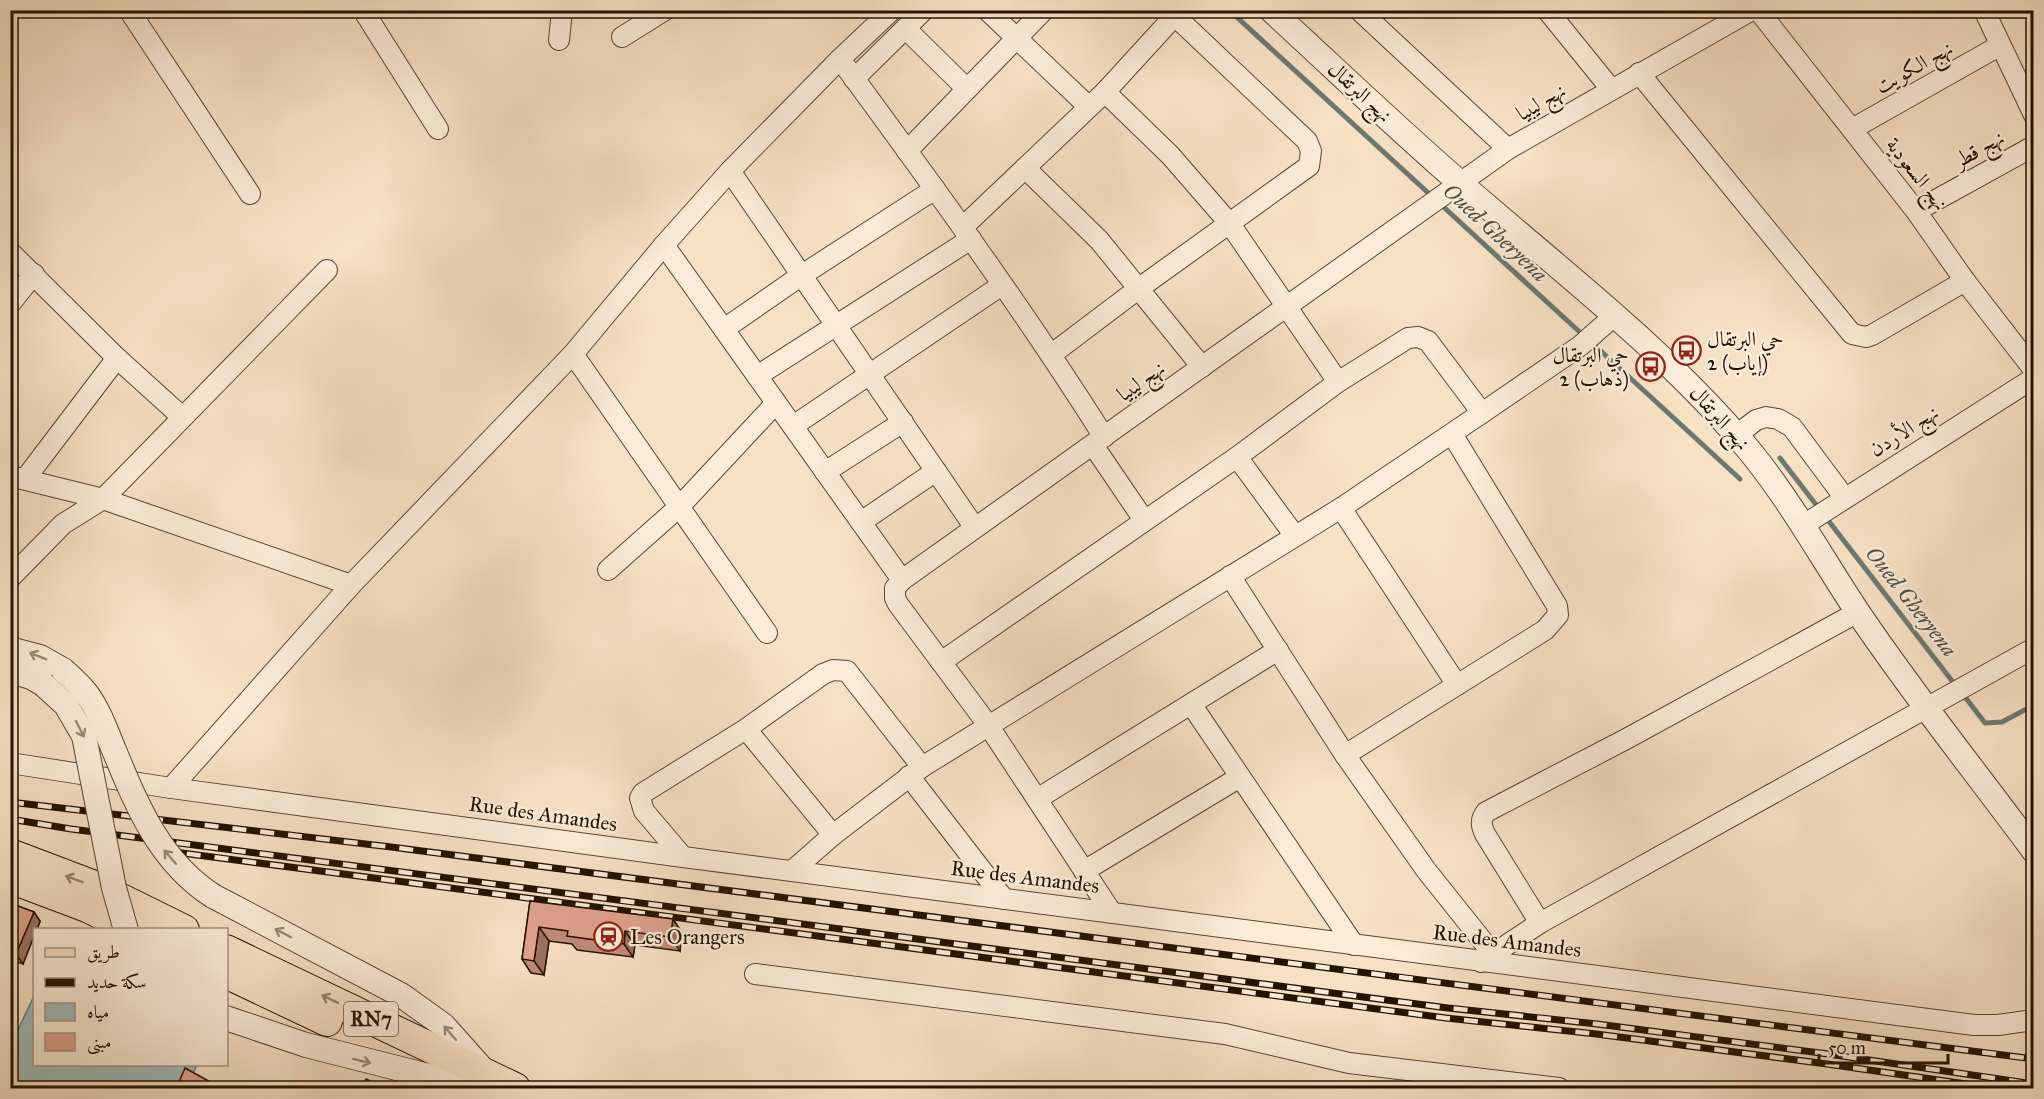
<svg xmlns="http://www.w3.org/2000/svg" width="2044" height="1099" viewBox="0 0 2044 1099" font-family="'IM FELL Great Primer',Amiri,serif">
<rect width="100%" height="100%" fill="#f7e1c5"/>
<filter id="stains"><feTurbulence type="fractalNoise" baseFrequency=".00333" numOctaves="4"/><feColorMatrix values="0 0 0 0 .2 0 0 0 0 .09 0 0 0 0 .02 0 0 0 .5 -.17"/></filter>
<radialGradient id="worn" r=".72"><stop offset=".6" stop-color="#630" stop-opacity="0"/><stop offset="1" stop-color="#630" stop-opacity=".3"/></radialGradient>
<polygon fill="#9fbcbc" stroke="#6d7871" stroke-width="1.5" points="34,996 34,1064 192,1064 196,1067 186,1088 11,1088 10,1047"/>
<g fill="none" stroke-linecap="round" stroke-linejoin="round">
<g stroke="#6d7871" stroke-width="5">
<polyline points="1229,10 1584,336"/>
<polyline points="1591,342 1740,479"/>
<polyline points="1780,458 1956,686"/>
<polyline points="1962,693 1985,723 2002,722 2034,705"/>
</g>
<defs>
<g id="minor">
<polyline points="129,10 250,194"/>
<polyline points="363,10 438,129"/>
<polyline points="987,10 1089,107"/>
<polyline points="1359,10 1508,149"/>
<polyline points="1547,10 1611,89"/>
<polyline points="1758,10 1916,211 1965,281 2034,370"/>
<polyline points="1984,10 2034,115"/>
<polyline points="906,29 967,89"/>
<polyline points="622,37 665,10"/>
<polyline points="559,40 562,10"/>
<path d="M840,59C931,183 1022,307 1104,437"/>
<polyline points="1639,73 1852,334 1866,337 1872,335 1965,281"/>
<polyline points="854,79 924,10"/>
<polyline points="1105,92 1170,155 1230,224 1338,382"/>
<polyline points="1852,129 1999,46"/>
<polyline points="907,151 1044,10"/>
<polyline points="1025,168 1099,240 1202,367"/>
<polyline points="730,171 975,528"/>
<polyline points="1916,211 2034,146"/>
<polyline points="963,227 1105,92 1180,10"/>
<polyline points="664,245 902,580"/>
<polyline points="10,252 117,358 181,416"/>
<polyline points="10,304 34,274"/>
<polyline points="724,329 802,275 935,189"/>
<polyline points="573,354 767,633"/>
<polyline points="1052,354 1138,289 1309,166 1311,151 1307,141 1175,16"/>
<polyline points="757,376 971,239"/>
<polyline points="793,426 1002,285"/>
<polyline points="1737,435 1756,420 1766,417 1778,419 1792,427 1844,497"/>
<polyline points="1093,445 1144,520"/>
<polyline points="1237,457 1295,536"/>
<polyline points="825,472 903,422"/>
<polyline points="10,476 103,499 351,585"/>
<polyline points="25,479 117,358"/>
<polyline points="1341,508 1457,685"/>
<polyline points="861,522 936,471"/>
<polyline points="1802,526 2034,378"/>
<polyline points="608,570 679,507 776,403"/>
<polyline points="1230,576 1345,755 1426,870 1493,954"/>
<polyline points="10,578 63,524 103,499 327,270"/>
<polyline points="941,662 1237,457 1338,382 1408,338 1418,337 1428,341 1482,413"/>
<polyline points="1191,704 1354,945"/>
<polyline points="746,729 833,835"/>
<polyline points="1345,755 1545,630 1558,615 1557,606 1452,434"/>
<polyline points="10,763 171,788 683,857 1974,1025 1998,1025 2034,1020"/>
<polyline points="909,776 1004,899"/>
<polyline points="171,788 351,585 573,354 664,245 730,171 840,59 892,10"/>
<polyline points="1037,799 1278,650"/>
<polyline points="683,857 644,811 640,798 643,793 746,729 823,674 833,670 847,671 922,767"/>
<polyline points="792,871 833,835 922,767 1341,508 1482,413 1580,346 1614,316"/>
<polyline points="1084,871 1240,777"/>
<polyline points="1112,913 988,725 898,604 895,598 895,588 902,580 1508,149 1752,10"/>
<path d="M1540,923L1485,834C1481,825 1480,820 1486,812L1628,738L1858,612"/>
<polyline points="1481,962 1540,923 2034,648"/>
<polyline points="755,974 1225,1034 1349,1063 1559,1088"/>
</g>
<g id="tertiary">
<path d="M1271,10C1343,76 1413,144 1488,207C1573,280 1663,351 1737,436C1784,489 1818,552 1857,611C1912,693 1975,771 2034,851"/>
<polyline points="10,649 40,657 63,670"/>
<polyline points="10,671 31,677 43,684"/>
<polyline points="213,896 401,995 443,1025 483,1070"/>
<polyline points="226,1018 306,1045 460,1084"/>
</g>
<g id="primary">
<polyline points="10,854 97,887 184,930"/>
<polyline points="10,878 87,907 134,930"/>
<polyline points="226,950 515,1088"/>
<polyline points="226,973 327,1021"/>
</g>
</defs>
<use href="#minor" stroke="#574632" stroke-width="22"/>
<use href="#tertiary" stroke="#574632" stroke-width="26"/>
<use href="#primary" stroke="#221201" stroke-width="32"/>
<use href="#minor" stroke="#faecd9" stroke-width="20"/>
<use href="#tertiary" stroke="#faecd9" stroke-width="24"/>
<use href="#primary" stroke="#f7e1c5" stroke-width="30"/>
<defs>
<g id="rail">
<polyline points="10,802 391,847 2034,1059"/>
<polyline points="10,819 71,829 1448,1008 1597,1024 1828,1054 2034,1084"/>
<polyline points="159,850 1446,1018 1596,1034 1827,1064 1994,1088"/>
</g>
</defs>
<use href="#rail" stroke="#221201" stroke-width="7"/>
<use href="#rail" stroke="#faecd9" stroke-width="4.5" stroke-dasharray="14" stroke-linecap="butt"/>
<defs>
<g id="tertiary-bridge">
<path d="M63,670C71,677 79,684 86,693C99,710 106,731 114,750C137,806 160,862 213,896"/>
<polyline points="43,684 66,705 84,736 114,888 126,930"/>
</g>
</defs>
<use href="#tertiary-bridge" stroke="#574632" stroke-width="26" stroke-linecap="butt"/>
<use href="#tertiary-bridge" stroke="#faecd9" stroke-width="24"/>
</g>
<g fill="#c18b7a" stroke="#221201" stroke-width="1.5">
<polygon points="530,901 673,919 682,933 680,951 635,945 633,957 577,950 572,944 549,941 544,975 531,973 522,959"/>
<polygon points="10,903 34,912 40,921 37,930 34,930 34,936 23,964 10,959"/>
</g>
<g fill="#9d7163" stroke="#221201" stroke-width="1.5">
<polygon points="34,912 40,921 37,930 34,930 34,936 23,964 16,954"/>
<polygon points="673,919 682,933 680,951 670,937"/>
<polygon points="539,927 549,941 544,975 534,961"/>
<polygon points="625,931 635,945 633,957 624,944"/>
</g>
<g fill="#e0a28e" stroke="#221201" stroke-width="1.5">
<polygon points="530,901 673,919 670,937 625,931 624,944 567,936 568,931 539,927 534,961 522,959"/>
<polygon points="10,903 34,912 16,954 10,952"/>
<polygon points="185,1068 223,1089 176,1089"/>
<polygon points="366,1079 387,1089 361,1089"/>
<polygon points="423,1083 433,1089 420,1089"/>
</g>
<defs><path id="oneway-shaft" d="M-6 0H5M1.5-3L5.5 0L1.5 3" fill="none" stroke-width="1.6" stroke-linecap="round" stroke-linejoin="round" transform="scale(1.5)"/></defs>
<g stroke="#998a78">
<use href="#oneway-shaft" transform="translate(38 656) rotate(-158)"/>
<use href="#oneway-shaft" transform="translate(80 729) rotate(63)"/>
<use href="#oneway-shaft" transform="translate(170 857) rotate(-131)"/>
<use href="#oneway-shaft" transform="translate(283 933) rotate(-152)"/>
<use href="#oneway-shaft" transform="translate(450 1033) rotate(-131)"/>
<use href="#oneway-shaft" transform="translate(362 1061) rotate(14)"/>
</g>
<g stroke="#97846d">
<use href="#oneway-shaft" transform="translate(74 879) rotate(-159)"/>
<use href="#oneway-shaft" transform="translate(330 999) rotate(-154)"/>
</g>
<defs>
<symbol id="bus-ring" viewBox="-11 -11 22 22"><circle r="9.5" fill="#faecd9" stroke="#8f2418" stroke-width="1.5"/><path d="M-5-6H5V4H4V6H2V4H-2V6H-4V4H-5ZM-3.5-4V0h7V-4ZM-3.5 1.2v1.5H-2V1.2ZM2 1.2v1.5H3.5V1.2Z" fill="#8f2418"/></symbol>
<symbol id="station-ring" viewBox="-11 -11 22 22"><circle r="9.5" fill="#faecd9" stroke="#8f2418" stroke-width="1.5"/><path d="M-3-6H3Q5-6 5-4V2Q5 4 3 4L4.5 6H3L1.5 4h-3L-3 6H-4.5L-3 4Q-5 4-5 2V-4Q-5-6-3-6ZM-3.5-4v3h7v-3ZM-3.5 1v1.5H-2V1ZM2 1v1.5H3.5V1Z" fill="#8f2418"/></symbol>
</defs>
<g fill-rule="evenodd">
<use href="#bus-ring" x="1670" y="334" width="33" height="33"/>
<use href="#bus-ring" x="1634" y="350" width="33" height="33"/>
<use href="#station-ring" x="592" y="920" width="33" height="33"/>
</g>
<g text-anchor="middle" stroke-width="4.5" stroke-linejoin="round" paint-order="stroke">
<rect fill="#faecd9" stroke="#635342" stroke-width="1.5" x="344" y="1002" width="54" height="34" rx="4.5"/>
<g font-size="20" font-weight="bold" fill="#221201">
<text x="371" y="1026">RN7</text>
</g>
<g font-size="21" fill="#221201" stroke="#faecd9">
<text transform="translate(1914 67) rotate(-29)" y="7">نهج الكويت</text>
<text transform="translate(1360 92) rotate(43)" y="7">نهج البرتقال</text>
<text transform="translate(1541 102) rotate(-30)" y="7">نهج ليبيا</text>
<text transform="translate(1979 149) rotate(-29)" y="7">نهج قطر</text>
<text transform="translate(1917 174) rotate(52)" y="7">نهج السعودية</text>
<text transform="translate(1141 381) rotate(-35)" y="7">نهج ليبيا</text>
<text transform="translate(1720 418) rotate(48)" y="7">نهج البرتقال</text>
<text transform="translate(1904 431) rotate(-32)" y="7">نهج الأردن</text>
<text transform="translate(543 814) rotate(8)" y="7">Rue des Amandes</text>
<text transform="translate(1025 877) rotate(7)" y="7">Rue des Amandes</text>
<text transform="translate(1507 941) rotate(7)" y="7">Rue des Amandes</text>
</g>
<g font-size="21" fill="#221201" stroke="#faecd9" text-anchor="start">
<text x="1707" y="346">حي البرتقال<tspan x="1707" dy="24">2 (إياب)</tspan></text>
<text x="1629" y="362" text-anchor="end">حي البرتقال<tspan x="1629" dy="24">2 (ذهاب)</tspan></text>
<text x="630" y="944">Les Orangers</text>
</g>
<g font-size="22" font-style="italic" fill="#4e4e42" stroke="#faecd9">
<text transform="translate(1496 232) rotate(43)" y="8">Oued Gheryena</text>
<text transform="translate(1912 601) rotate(52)" y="8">Oued Gheryena</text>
</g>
</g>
<rect width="2044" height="1099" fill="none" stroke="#f7e1c5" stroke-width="36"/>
<rect x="12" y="12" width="2020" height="1075" fill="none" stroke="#221201" stroke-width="3"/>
<rect x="18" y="18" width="2008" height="1063" fill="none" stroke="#221201" stroke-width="1.5"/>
<rect x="33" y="928" width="195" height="138" fill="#faecd9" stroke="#a49583" stroke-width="1.5"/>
<rect x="45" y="948" width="30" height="9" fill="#f7e1c5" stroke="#a49583" stroke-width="1.5"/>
<text x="87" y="958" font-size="18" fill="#221201">طريق</text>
<rect x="45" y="978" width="30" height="9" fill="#221201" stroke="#a49583" stroke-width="1.5"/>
<text x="87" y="988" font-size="18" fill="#221201">سكة حديد</text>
<rect x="45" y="1003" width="30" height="18" fill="#9fbcbc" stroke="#a49583" stroke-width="1.5"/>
<text x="87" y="1018" font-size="18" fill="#221201">مياه</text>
<rect x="45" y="1033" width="30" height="18" fill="#e0a28e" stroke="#a49583" stroke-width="1.5"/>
<text x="87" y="1048" font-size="18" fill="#221201">مبنى</text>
<path d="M1819 1054v9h129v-9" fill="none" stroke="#221201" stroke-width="3"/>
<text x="1828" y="1054" font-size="18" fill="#221201" stroke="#faecd9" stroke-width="4.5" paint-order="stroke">50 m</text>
<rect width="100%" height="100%" filter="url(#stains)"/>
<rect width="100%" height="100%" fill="url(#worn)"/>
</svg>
